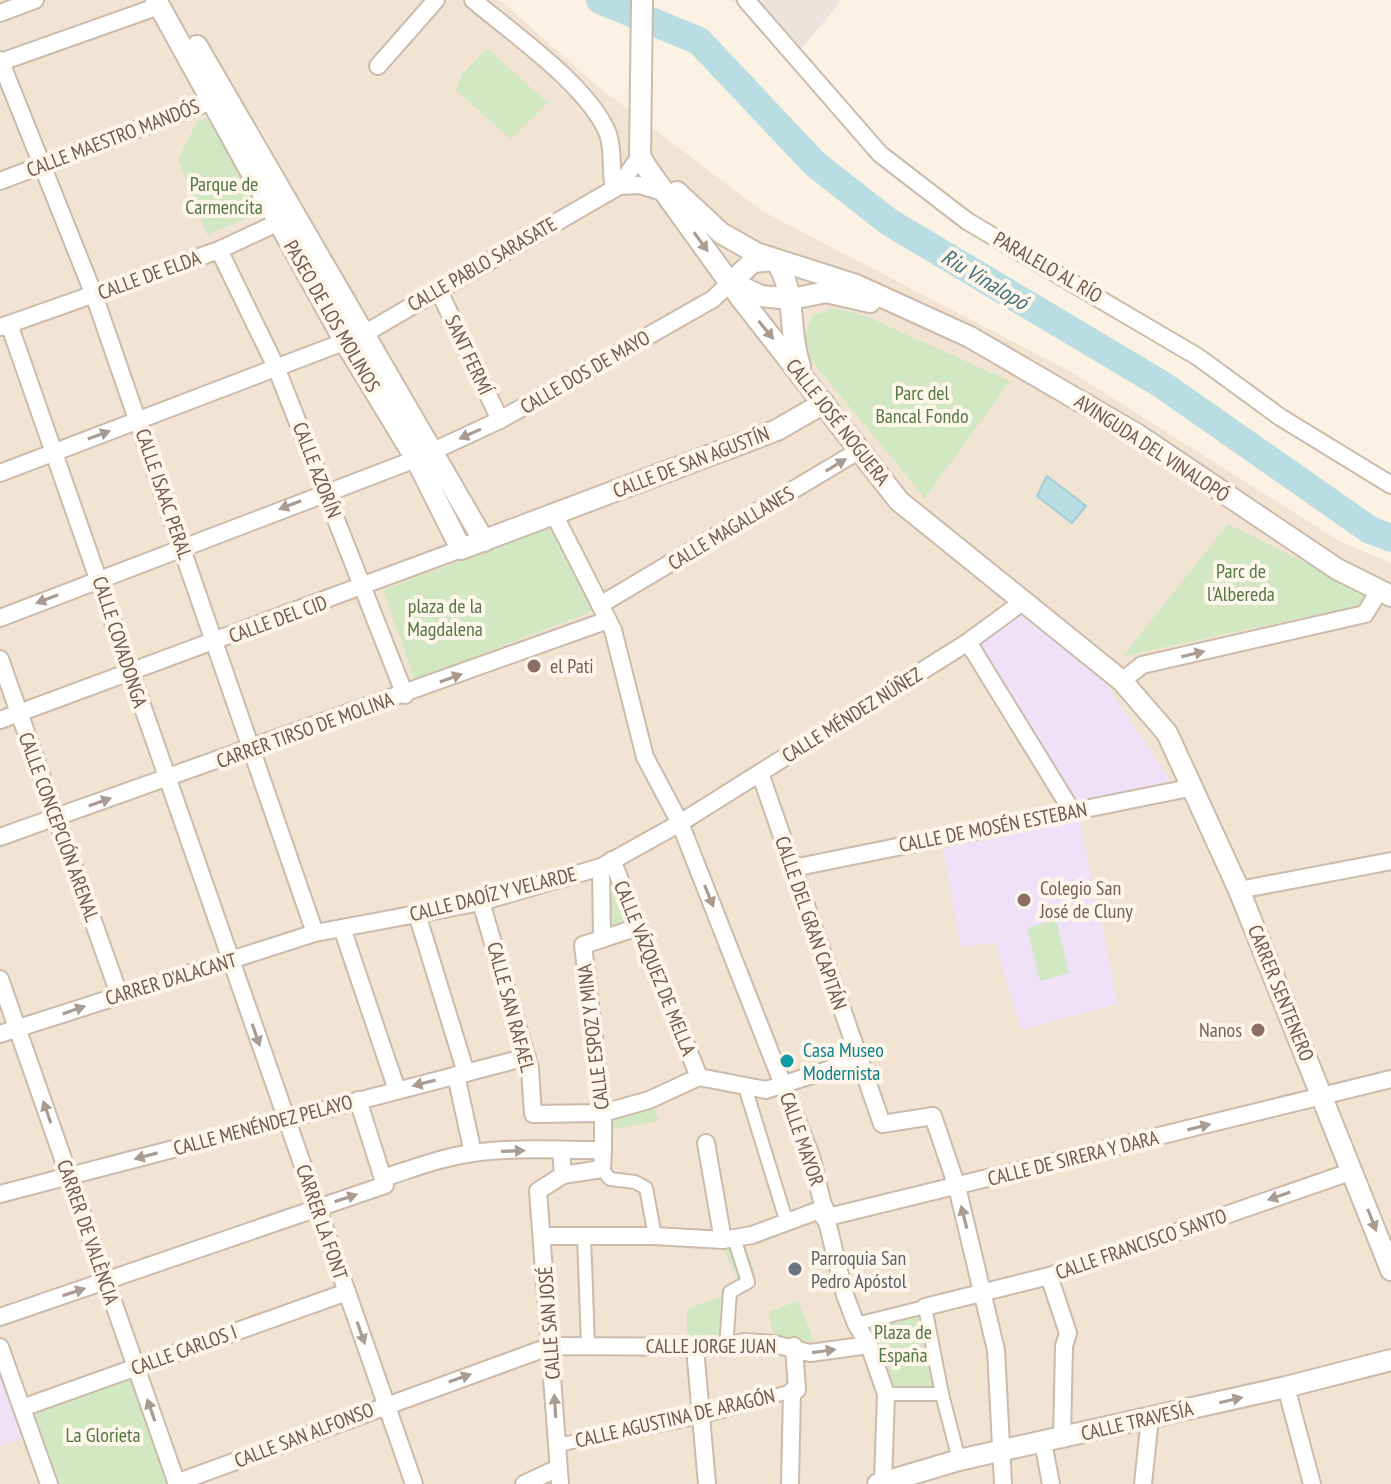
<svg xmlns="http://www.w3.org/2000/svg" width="1391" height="1484" viewBox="0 0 1391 1484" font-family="'PT Sans Narrow',sans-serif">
<rect width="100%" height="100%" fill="#fbf2e4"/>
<polygon fill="#f2e4d3" points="0,0 500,0 596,85 762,211 1073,373 1341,542 1391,563 1391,1484 0,1484"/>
<polygon fill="#ebe4de" points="731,0 842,0 796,55"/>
<g fill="#efe1f7">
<polygon points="1022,613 1104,681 1171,781 1072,803 972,644"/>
<polygon points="1080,821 1118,1004 1021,1030 995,942 961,948 943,848"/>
<polygon points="0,1376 22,1438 0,1446"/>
</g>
<g fill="#d2e8c3">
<polygon points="487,48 548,103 510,139 456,90 462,74"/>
<polygon points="216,114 266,210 207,235 178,159 197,122"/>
<polygon points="836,308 865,316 1010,381 925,498 811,360 804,337 813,315"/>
<polygon points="1228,524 1382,601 1123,656"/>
<polygon points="549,527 593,611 415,680 383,590"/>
<polygon points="613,869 634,923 605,933 602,874"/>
<polygon points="1056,920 1069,973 1040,981 1027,928"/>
<polygon points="652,1104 659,1121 606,1130 607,1115"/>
<polygon points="744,1241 756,1276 739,1283 721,1243"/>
<polygon points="728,1294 725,1335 687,1336 687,1309"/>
<polygon points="798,1301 814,1341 775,1339 768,1312"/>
<polygon points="918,1314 933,1387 893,1386 877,1323"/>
<polygon points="133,1374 171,1484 57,1484 31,1411"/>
</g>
<polygon fill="#badde3" stroke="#a0ccd5" stroke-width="2" points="1047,476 1086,506 1072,523 1037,496"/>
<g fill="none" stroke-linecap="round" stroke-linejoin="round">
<polyline stroke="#badde3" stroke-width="28" points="600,0 699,41 815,164 889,222 1161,384 1370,530 1391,538"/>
<defs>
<g id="pedestrian">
<polyline points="745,1087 787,1223"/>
<polyline points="602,1169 610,1179 635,1182 646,1188 655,1236"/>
<polyline points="584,1236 588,1344"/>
<polyline points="856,1324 925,1307 942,1394 886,1394"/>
<polyline points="726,1347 730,1292 748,1282 734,1238"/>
<polyline points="942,1394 959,1460"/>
<polyline points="557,1445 701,1417 792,1391"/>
</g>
<g id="minor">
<path d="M473,0C512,33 590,87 608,134C614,151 610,170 614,189"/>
<polyline points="746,0 880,154 967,221 1198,357 1280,417 1391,485"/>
<polyline points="0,13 35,0"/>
<polyline points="0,60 94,295 315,933"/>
<polyline points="1,62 159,6"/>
<polyline points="378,66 436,0"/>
<polyline points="0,181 220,98"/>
<polyline points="619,186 640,185 665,193"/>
<polyline points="219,250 276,367 405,695"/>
<polyline points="438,289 500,420"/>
<polyline points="9,324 414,1484"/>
<polyline points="1,327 219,250 290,217"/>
<polyline points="0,473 362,335 619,186 640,156"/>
<polyline points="554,514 613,630 645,757 680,823 811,1156 845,1295 856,1324 869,1345 886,1394 883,1482"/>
<polyline points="600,605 860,450"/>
<polyline points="0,618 416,459 500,420 713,299 731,282"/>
<polyline points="968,642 1072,811"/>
<polyline points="0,659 119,994"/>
<polyline points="1122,681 1142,665 1365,614 1379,591"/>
<polyline points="0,720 461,549"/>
<polyline points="760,773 882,1124 933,1116 957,1187 996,1350 1003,1484"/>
<polyline points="0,837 608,620"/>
<polyline points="612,860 699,1077"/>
<polyline points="601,867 602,939 583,945 603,1113 603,1150"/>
<polyline points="793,868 1194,787"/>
<polyline points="1239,890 1391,861"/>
<polyline points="481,902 530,1069 533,1114 603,1113 649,1100 699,1077 766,1090 858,1060"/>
<polyline points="417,914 466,1073"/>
<polyline points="342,928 397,1090"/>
<polyline points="602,939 638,927"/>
<polyline points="0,979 177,1484"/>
<polyline points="0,1034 315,933 481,902 601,867 680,823 968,642 1021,603"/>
<polyline points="456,1075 473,1153"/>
<polyline points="706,1143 723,1240"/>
<path d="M383,1178C412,1169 442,1157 473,1153C515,1147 560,1150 603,1150L602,1169L563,1175L561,1150"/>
<polyline points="0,1194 527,1057"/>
<polyline points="824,1218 1391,1079"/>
<polyline points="542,1236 655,1236 723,1240 752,1235 825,1208"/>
<polyline points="1049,1276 1068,1333 1064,1346 1062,1438"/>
<polyline points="925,1307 1049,1276 1353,1171"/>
<polyline points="0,1317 385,1185 358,1100"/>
<polyline points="0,1347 49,1484"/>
<polyline points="695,1348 707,1484"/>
<polyline points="1286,1387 1312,1484"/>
<polyline points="22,1408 347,1292"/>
<polyline points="1043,1442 1051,1484"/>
<polyline points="176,1483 551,1346 726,1347 744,1342 774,1344 810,1353 869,1345"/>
<polyline points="524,1484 558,1468"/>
<polyline points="560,1484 538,1191 563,1175"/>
<polyline points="790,1484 792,1391 797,1390 794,1346"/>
<polyline points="1143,1484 1150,1418"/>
</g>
<g id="tertiary">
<polyline points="156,0 345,342 416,459 461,549 777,430 824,403"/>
<polyline points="642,0 640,156 647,168 740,297 899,501 1122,681 1167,733 1239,890 1391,1270"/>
<polyline points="197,46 484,541"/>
<polyline points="677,192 721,233 756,253 856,285 970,337 1138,435 1337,569 1391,596"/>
<path d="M775,260C798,293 787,329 800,366"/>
<polyline points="731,282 761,296 792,299 826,292 870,302"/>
<polyline points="731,282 753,262 774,260"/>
<polyline points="878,1484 959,1460 1286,1387 1391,1360"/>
</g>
</defs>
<use href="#pedestrian" stroke="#ccbaab" stroke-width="16"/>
<use href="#minor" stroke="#ccbaab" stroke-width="20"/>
<use href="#tertiary" stroke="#ccbaab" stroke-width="24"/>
<use href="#pedestrian" stroke="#fff" stroke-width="12"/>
<use href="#minor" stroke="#fff" stroke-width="16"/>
<use href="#tertiary" stroke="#fff" stroke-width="20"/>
</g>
<defs><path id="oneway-solid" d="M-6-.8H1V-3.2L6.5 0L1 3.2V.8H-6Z" transform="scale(2)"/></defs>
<g fill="#aa9b93">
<use href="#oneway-solid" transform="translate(701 242) rotate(54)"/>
<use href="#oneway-solid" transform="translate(766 330) rotate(51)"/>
<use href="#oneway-solid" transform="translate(470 434) rotate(156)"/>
<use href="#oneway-solid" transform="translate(99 435) rotate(-20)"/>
<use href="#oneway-solid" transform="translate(836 465) rotate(-31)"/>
<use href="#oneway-solid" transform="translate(290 505) rotate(159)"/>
<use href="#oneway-solid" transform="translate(47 599) rotate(159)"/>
<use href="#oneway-solid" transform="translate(1193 654) rotate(-13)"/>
<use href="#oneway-solid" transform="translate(451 678) rotate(-20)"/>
<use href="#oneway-solid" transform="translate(100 802) rotate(-19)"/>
<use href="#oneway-solid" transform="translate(709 896) rotate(68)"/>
<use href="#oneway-solid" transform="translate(74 1010) rotate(-19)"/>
<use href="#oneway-solid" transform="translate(256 1035) rotate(71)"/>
<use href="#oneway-solid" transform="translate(424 1083) rotate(166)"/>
<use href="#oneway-solid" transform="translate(47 1112) rotate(-109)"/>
<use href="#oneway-solid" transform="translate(1199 1127) rotate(-14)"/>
<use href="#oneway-solid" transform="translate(513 1151) rotate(-2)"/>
<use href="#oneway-solid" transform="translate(146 1156) rotate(165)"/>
<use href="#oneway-solid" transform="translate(1279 1196) rotate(161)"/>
<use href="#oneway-solid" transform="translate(346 1198) rotate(-18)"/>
<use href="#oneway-solid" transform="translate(964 1217) rotate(-104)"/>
<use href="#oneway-solid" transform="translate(1372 1220) rotate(69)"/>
<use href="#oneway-solid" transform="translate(74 1292) rotate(-18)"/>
<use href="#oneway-solid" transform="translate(361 1333) rotate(71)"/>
<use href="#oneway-solid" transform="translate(824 1351) rotate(-8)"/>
<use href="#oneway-solid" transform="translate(460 1378) rotate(-19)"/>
<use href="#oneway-solid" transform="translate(1231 1400) rotate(-13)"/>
<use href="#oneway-solid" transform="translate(555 1406) rotate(-94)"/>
<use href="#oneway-solid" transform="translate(151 1410) rotate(-109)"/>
</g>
<g fill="#8d6e63" stroke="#fef6ea" stroke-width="3">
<circle cx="534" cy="666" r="8"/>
<circle cx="1024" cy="900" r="8"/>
<circle cx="1258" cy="1030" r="8"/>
</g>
<circle fill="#0f9aa8" stroke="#fef6ea" stroke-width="3" cx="787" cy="1061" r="8"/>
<circle fill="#6b7280" stroke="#fef6ea" stroke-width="3" cx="795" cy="1269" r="8"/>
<g text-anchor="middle" stroke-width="8" stroke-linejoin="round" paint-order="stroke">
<g font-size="20" fill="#72594b" stroke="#fef6ea">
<text transform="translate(113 138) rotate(-21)" y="7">CALLE MAESTRO MANDÓS</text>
<text transform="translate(482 264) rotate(-30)" y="7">CALLE PABLO SARASATE</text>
<text transform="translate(1048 267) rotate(30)" y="7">PARALELO AL RÍO</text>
<text transform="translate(149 275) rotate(-20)" y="7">CALLE DE ELDA</text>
<text transform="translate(332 316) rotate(60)" y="7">PASEO DE LOS MOLINOS</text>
<text transform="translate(469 355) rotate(65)" y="7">SANT FERMÍ</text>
<text transform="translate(585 372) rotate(-30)" y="7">CALLE DOS DE MAYO</text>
<text transform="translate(838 422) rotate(52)" y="7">CALLE JOSÉ NOGUERA</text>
<text transform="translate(1152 448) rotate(33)" y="7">AVINGUDA DEL VINALOPÓ</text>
<text transform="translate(691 462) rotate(-21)" y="7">CALLE DE SAN AGUSTÍN</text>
<text transform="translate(317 470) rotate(69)" y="7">CALLE AZORÍN</text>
<text transform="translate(164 494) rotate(71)" y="7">CALLE ISAAC PERAL</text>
<text transform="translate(731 528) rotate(-31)" y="7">CALLE MAGALLANES</text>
<text transform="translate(278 619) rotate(-20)" y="7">CALLE DEL CID</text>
<text transform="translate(120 642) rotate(72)" y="7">CALLE COVADONGA</text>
<text transform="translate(852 715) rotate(-32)" y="7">CALLE MÉNDEZ NÚÑEZ</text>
<text transform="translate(305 730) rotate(-20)" y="7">CARRER TIRSO DE MOLINA</text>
<text transform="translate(59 827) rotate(70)" y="7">CALLE CONCEPCIÓN ARENAL</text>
<text transform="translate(993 827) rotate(-11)" y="7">CALLE DE MOSÉN ESTEBAN</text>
<text transform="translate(493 894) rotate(-14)" y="7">CALLE DAOÍZ Y VELARDE</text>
<text transform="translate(811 923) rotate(71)" y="7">CALLE DEL GRAN CAPITÁN</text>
<text transform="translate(655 968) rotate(68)" y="7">CALLE VÁZQUEZ DE MELLA</text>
<text transform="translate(171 979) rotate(-17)" y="7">CARRER D'ALACANT</text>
<text transform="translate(1281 993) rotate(68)" y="7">CARRER SENTENERO</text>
<text transform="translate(511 1007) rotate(75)" y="7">CALLE SAN RAFAEL</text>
<text transform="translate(593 1037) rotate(-97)" y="7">CALLE ESPOZ Y MINA</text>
<text transform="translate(263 1125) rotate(-15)" y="7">CALLE MENÉNDEZ PELAYO</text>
<text transform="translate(802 1139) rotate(71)" y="7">CALLE MAYOR</text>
<text transform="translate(1073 1158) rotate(-14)" y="7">CALLE DE SIRERA Y DARA</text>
<text transform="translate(322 1222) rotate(71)" y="7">CARRER LA FONT</text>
<text transform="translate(88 1232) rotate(71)" y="7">CARRER DE VALÈNCIA</text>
<text transform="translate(1141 1244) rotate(-19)" y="7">CALLE FRANCISCO SANTO</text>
<text transform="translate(549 1323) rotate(-94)" y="7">CALLE SAN JOSÉ</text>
<text x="711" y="1353">CALLE JORGE JUAN</text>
<text transform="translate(184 1350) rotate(-20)" y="7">CALLE CARLOS I</text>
<text transform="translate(675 1418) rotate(-13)" y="7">CALLE AGUSTINA DE ARAGÓN</text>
<text transform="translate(1137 1421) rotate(-13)" y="7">CALLE TRAVESÍA</text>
<text transform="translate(304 1435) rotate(-21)" y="7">CALLE SAN ALFONSO</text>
</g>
<g font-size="20" fill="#537843" stroke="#fef6ea">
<text x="224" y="191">Parque de<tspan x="224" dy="23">Carmencita</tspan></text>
<text x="922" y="400">Parc del<tspan x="922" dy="23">Bancal Fondo</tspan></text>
<text x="1241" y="578">Parc de<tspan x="1241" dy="23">l'Albereda</tspan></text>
<text x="445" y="613">plaza de la<tspan x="445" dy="23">Magdalena</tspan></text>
<text x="903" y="1339">Plaza de<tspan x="903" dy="23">España</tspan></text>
<text x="103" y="1442">La Glorieta</text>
</g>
<g font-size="20" fill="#785e54" stroke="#fef6ea" text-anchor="start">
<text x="550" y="673">el Pati</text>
<text x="1040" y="895">Colegio San<tspan x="1040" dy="23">José de Cluny</tspan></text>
<text x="1242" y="1037" text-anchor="end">Nanos</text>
</g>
<g font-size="20" fill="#0d838f" stroke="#fef6ea" text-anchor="start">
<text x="803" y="1057">Casa Museo<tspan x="803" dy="23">Modernista</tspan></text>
</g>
<g font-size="20" fill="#5b616d" stroke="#fef6ea" text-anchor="start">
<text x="811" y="1265">Parroquia San<tspan x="811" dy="23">Pedro Apóstol</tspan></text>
</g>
<g font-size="22" font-style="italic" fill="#43747e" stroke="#fef6ea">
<text transform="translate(985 279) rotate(31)" y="8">Riu Vinalopó</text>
</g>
</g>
</svg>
